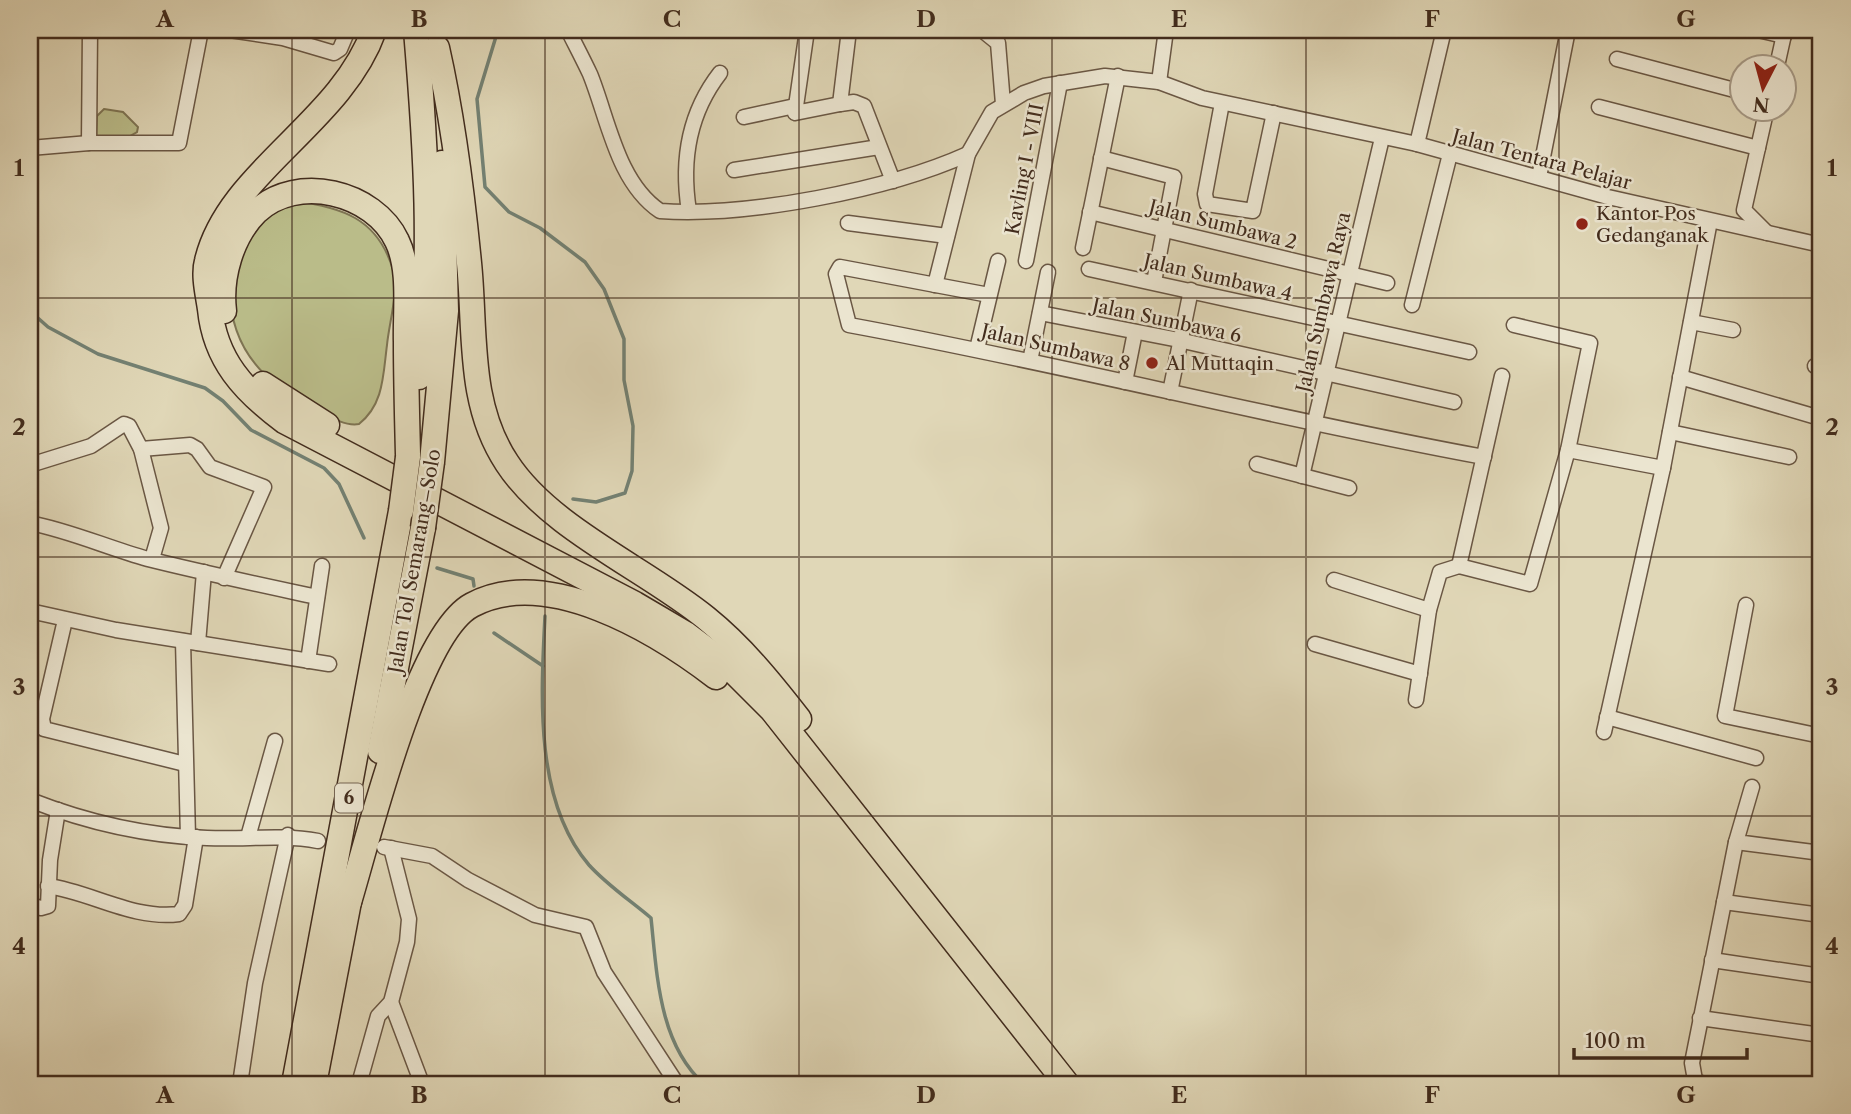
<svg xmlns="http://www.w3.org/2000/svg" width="1851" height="1114" viewBox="0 0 1851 1114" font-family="'Libre Caslon Text',serif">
<rect width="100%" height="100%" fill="#e0d7b7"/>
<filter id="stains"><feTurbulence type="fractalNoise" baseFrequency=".00286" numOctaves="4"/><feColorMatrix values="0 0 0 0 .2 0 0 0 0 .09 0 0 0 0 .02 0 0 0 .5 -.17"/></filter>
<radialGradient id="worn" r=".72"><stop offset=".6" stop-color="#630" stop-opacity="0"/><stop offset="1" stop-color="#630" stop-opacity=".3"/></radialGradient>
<g fill="#babc89" stroke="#7e7453" stroke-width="2">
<polygon points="104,109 123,112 138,127 137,132 130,136 96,136 97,116"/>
<path d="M294,201C341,207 378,218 393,270C399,291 389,323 387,345C383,375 384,404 359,424C343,427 324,413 310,406C262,382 230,346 230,290C230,271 242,247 248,229Z"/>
</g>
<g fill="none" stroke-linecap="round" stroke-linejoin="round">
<g stroke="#738173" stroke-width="3.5">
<polyline points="498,30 477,99 485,187 509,212 540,228 585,262 604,289 624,339 624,380 633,426 632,471 625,493 596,502 573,499"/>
<polyline points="30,311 48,327 98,354 205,388 223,401 251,430 324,468 339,484 364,538"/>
<polyline points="437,568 473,579 474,586"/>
<path d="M545,616C541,695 534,801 589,865C607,885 631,901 651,918C657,975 659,1044 704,1084"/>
<polyline points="494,633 543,666"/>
</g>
<defs>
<g id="minor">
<polyline points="230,30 283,38 334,53 340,49 348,30"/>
<path d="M568,30C575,44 583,59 590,74C608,118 617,182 660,211C748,217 888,190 968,154"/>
<polyline points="807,30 795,113 840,104"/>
<polyline points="849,30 840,104 854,102 864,106 893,181"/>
<polyline points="982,30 998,43 1003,104"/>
<polyline points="1758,30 1784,36"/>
<polyline points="1617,59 1742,92"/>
<polyline points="1777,66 1785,30"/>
<polyline points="1159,82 1166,30"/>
<polyline points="1222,103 1205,194 1207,204 1253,211 1274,113"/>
<polyline points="1599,107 1758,148"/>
<polyline points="744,117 795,106"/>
<polyline points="89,143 90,30"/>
<polyline points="1417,144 1444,30"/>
<polyline points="30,148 89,143 179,143 201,30"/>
<polyline points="1101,158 1174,177 1154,282"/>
<polyline points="734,170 879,147"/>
<polyline points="1539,177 1568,30"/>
<path d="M689,211C681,161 689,113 720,73"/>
<polyline points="1090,212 1387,283"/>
<polyline points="848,223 947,236"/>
<polyline points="1767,233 1744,210 1767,108"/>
<polyline points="1083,248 1118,76"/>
<polyline points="1026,261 1060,83"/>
<polyline points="1089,269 1469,352"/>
<polyline points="935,285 968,154 992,112 1024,93 1044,86 1105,76 1159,82 1202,98 1417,144 1608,197 1821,245"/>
<path d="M989,295L840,267L836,274L849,325C1062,364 1271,418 1484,457"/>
<polyline points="1412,305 1450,154"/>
<polyline points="1040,313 1179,340 1454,402"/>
<polyline points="1691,322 1733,330"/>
<polyline points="1514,325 1590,343 1568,450"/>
<polyline points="977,349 998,261"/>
<polyline points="1030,361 1048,272"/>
<polyline points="1815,366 1821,367"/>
<polyline points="1680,377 1820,418"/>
<polyline points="1125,382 1135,332"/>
<polyline points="1170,392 1191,290"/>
<polyline points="1670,432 1789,457"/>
<polyline points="141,449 190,445 197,449 210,467 264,487 224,578"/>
<polyline points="1257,464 1349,488"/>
<polyline points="30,465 91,446 124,424 129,426 141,449 161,528 152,559"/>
<polyline points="1302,476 1382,138"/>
<path d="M30,523C71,531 108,548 148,559C204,573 261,585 317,597"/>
<polyline points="1459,566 1502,376"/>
<polyline points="1334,580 1429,610"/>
<polyline points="1746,605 1725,716 1821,736"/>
<polyline points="30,611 116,630 329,664"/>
<polyline points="65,620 42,719 44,729 185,764"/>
<polyline points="183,641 188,837"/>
<polyline points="198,643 204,572"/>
<polyline points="1315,644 1420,674"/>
<polyline points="308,661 322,566"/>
<polyline points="1416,700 1429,610 1440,572 1459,566 1530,584 1568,450 1663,468 1710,221"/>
<polyline points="1607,717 1756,758"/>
<polyline points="1604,732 1663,468"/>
<polyline points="1818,735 1821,716"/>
<polyline points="1752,787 1736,842 1821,853"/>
<path d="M30,800C86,822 146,836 207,838C245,840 280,834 318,841"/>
<polyline points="248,837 275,741"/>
<polyline points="384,847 432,856 468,880 535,915 586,927 604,972 677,1084"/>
<path d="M48,886C91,892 133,920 179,914L185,905L196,837"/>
<polyline points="1724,902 1821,915"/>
<polyline points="30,905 41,908 48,906 50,860 58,810"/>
<polyline points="1712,960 1821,976"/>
<polyline points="391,1002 422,1084"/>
<polyline points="1700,1018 1821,1035"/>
<polyline points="240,1084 255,983 288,835"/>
<polyline points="359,1084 378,1016 391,1002 407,942 409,919 391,848"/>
<polyline points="1703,1084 1695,1080 1692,1063 1736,842"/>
</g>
<g id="motorway">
<path d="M374,30C341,123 228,172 207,261C203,275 208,295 210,309C215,360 244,391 284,421L635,604L686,634L726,664L772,710L1067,1084"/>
<path d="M416,30C426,149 433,257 419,377"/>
<path d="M437,48C453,119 462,191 469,263C476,331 467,403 507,463C549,528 646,569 706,618C742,647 771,683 799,719"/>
<path d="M224,311C220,278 231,237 256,212C297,173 374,192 397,241C411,269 405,311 406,342C406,379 407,416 408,454"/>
<polyline points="263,384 327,425"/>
<polyline points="432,462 446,311 442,163"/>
<polyline points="380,751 423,528"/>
<path d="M349,902C368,840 417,634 472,605C547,565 656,631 716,677"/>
<polyline points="294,1084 401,511"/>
<polyline points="314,1084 352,886"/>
</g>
</defs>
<use href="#minor" stroke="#6a5744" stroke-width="17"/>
<use href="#motorway" stroke="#422c1d" stroke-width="27"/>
<use href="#minor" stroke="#ebe5d0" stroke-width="14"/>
<use href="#motorway" stroke="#e0d7b7" stroke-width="24"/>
<defs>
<g id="motorway-bridge">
<polyline points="401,511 408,457"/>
<polyline points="423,528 432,462"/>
</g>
</defs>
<use href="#motorway-bridge" stroke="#422c1d" stroke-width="27" stroke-linecap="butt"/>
<use href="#motorway-bridge" stroke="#e0d7b7" stroke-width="24"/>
</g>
<path fill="none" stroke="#422c1d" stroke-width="2" stroke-opacity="0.55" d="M292,30V1084M545,30V1084M799,30V1084M1052,30V1084M1306,30V1084M1559,30V1084M30,298H1821M30,557H1821M30,816H1821"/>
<g fill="#8f2418" stroke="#ebe5d0" stroke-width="2.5">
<circle cx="1582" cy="224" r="7"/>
<circle cx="1152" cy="363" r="7"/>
</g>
<g text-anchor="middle" stroke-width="5" stroke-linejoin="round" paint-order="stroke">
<rect fill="#ebe5d0" stroke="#756453" stroke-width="2" x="335" y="783.5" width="28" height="29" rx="5"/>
<g font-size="18" font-weight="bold" fill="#422c1d">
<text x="349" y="804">6</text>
</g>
<g font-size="19" fill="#422c1d" stroke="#ebe5d0">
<text transform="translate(1542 159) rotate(15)" y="7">Jalan Tentara Pelajar</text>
<text transform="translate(1024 169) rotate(-79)" y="7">Kavling I - VIII</text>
<text transform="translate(1223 224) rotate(14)" y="7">Jalan Sumbawa 2</text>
<text transform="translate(1218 277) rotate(13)" y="7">Jalan Sumbawa 4</text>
<text transform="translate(1323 302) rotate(-77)" y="7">Jalan Sumbawa Raya</text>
<text transform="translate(1167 320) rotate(12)" y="7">Jalan Sumbawa 6</text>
<text transform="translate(1056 347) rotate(13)" y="7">Jalan Sumbawa 8</text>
<text transform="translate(414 561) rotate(-80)" y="7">Jalan Tol Semarang–Solo</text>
</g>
<g font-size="19" fill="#422c1d" stroke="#ebe5d0" text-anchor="start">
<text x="1596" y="220">Kantor Pos<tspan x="1596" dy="22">Gedanganak</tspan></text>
<text x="1166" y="370">Al Muttaqin</text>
</g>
</g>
<rect width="1851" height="1114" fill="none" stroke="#e0d7b7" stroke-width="77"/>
<g transform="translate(1763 88) rotate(186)"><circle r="33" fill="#ebe5d0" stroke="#a79b88" stroke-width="2"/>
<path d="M0-5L12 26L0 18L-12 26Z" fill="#8f2418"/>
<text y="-10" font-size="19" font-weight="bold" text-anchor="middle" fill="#422c1d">N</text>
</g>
<path d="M1574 1048v10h173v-10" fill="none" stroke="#422c1d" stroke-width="3.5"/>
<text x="1585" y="1048" font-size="21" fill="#422c1d" stroke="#ebe5d0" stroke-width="5" paint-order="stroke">100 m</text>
<rect x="38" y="38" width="1774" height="1038" fill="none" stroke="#422c1d" stroke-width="2.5"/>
<g font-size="23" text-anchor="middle" font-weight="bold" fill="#422c1d">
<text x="165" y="27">A</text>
<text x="419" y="27">B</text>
<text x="672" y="27">C</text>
<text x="926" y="27">D</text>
<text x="1179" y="27">E</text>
<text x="1432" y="27">F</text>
<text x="1686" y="27">G</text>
<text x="19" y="176">1</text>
<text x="1832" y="176">1</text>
<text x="19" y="435">2</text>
<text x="1832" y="435">2</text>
<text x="19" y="695">3</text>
<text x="1832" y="695">3</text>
<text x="19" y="954">4</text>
<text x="1832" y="954">4</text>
<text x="165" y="1103">A</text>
<text x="419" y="1103">B</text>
<text x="672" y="1103">C</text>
<text x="926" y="1103">D</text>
<text x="1179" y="1103">E</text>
<text x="1432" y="1103">F</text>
<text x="1686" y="1103">G</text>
</g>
<rect width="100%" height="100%" filter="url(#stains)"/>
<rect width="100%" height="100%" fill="url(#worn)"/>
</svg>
